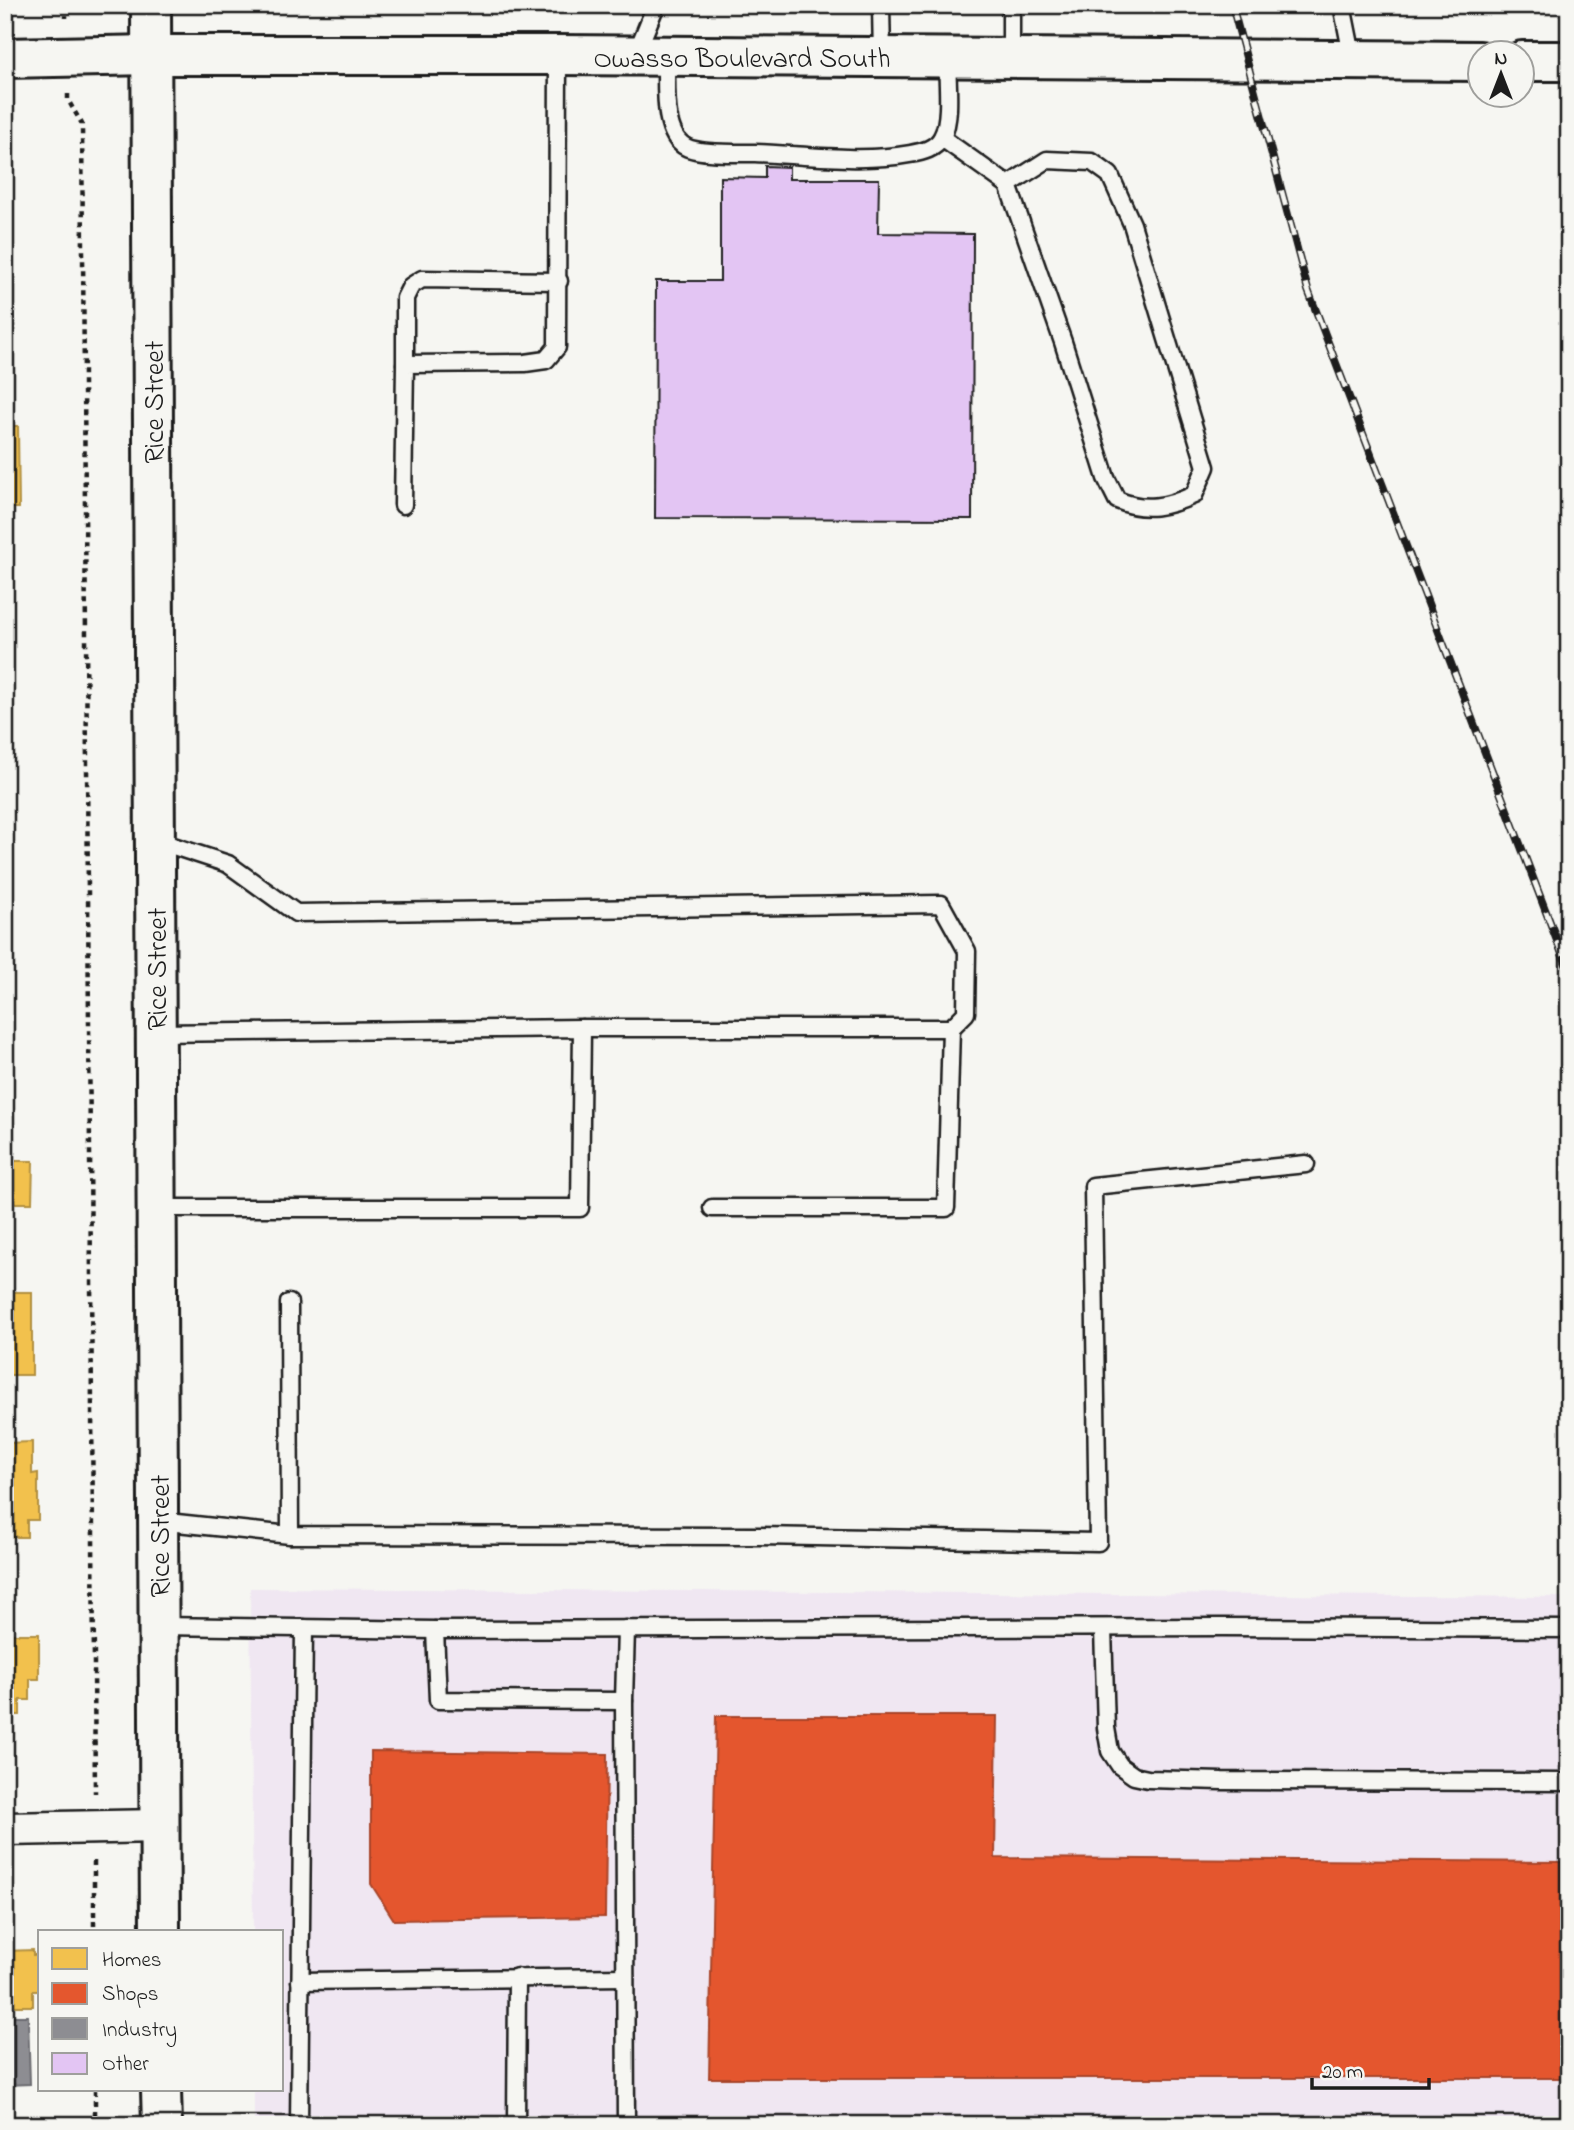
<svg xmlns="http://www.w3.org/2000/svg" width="1574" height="2130" viewBox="0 0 1574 2130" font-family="'Indie Flower',sans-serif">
<rect width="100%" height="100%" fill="#f6f6f2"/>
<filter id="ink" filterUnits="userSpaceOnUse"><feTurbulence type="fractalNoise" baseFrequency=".0143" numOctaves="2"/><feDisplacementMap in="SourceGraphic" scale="14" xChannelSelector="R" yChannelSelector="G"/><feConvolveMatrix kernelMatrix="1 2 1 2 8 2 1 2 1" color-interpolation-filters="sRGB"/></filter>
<g filter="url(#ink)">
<polygon fill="#f0e7f2" points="250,1588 1569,1597 1569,2125 254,2125 254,2090 282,2090 282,1932 253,1932"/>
<g fill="#f2c14e" stroke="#b2903f" stroke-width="2">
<polygon points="5,426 18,426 19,508 5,508"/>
<polygon points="5,1161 33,1161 32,1203 5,1203"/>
<rect x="5" y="1292" width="27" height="83"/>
<polygon points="32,1442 32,1474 38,1473 38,1520 27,1520 27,1537 5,1537 5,1443"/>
<polygon points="5,1634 39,1634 39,1679 30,1679 30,1700 20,1700 20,1715 5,1715"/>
<polygon points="33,1950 33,1955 40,1955 40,1991 33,1991 33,2006 5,2006 5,1951"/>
</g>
<g fill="#e4572e" stroke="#a84529" stroke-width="2">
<polygon points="716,1716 997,1716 995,1858 1569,1862 1569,2078 709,2078"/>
<polygon points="371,1751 607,1754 605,1917 394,1920 371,1884"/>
</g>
<polygon fill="#8d8d92" stroke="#6b6b6f" stroke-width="2" points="5,2016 28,2016 30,2084 5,2085"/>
<polygon fill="#e3c5f3" stroke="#1c1c1c" stroke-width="2" points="765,166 789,167 789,179 879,179 878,233 973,234 972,519 655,518 656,281 720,281 720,177 765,178"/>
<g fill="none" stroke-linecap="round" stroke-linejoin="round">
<defs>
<g id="lane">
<polyline points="881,5 882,58"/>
<polyline points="1011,5 1011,59"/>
<polyline points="1342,5 1353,60"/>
<polyline points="636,54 656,5"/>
<path d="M666,57C667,81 661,134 686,147C699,154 739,153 755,153C806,155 860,163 910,154C922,152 936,149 942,137C952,119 947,79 947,58"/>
<path d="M942,138L1008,185L1063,342L1106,478L1117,500C1145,512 1167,507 1194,495L1206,467L1132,224L1110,175L1092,162L1047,160L1008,185"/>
<polyline points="405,364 405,298 411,286 422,279 559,281"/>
<polyline points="403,505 405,364 525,363 546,360 557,347 558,55"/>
<polyline points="155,840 228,864 296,913 941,904 967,951 966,1013 951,1028 582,1028"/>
<polyline points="156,1033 582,1028 580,1208 157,1208"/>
<polyline points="712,1208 946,1208 951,1028"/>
<polyline points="289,1303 290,1535"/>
<polyline points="158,1521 290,1535 759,1536 1098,1542 1093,1186 1306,1164"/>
<polyline points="159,1626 435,1630 1222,1627 1569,1629"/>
<polyline points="626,1629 624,1701 626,2125"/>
<polyline points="1103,1629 1106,1728 1110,1751 1120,1766 1134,1776 1148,1779 1222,1781 1569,1782"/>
<polyline points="435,1630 438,1700 624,1701"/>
<polyline points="300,1981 625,1977"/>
<polyline points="299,2125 304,1628"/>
<polyline points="516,2125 517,1977"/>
</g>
<polyline id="street" points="5,1829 160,1826"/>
<g id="secondary">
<polyline points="151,5 160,1932"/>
<polyline points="5,58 152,55 558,55 1480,61"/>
<polyline points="1522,61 1569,61"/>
<polyline points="161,2090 162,2125"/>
</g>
</defs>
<use href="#lane" stroke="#1c1c1c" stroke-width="21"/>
<use href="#street" stroke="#1c1c1c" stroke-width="37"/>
<use href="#secondary" stroke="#1c1c1c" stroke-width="44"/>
<g stroke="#1c1c1c" stroke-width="4.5" stroke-dasharray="5 5" stroke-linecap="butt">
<polyline points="66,5 66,18"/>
<polyline points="68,94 68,100 82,124 95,1793"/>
<polyline points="94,1861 94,1932"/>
<polyline points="95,2090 95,2125"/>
</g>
<use href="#lane" stroke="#f6f6f2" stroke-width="16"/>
<use href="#street" stroke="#f6f6f2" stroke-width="32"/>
<use href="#secondary" stroke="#f6f6f2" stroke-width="38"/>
<defs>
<polyline id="rail" points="1232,5 1308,290 1569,972"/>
</defs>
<use href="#rail" stroke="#1c1c1c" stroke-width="8"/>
<use href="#rail" stroke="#f6f6f2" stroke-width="5" stroke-dasharray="16" stroke-linecap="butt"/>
</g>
</g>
<g text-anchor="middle" stroke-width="7" stroke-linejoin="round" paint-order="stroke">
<g font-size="28" fill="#1c1c1c" stroke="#f6f6f2">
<text x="742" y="67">Owasso Boulevard South</text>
<text transform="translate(153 402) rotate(-90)" y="10">Rice Street</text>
<text transform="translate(156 969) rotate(-90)" y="10">Rice Street</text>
<text transform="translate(159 1536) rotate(-90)" y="10">Rice Street</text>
</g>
</g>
<rect width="1574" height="2130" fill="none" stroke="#f6f6f2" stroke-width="28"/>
<rect x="14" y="14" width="1546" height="2102" fill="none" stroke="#1c1c1c" stroke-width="2.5" filter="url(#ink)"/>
<rect x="38" y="1930" width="245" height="161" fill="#f6f6f2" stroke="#9f9f9c" stroke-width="2"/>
<rect x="52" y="1948" width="35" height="21" fill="#f2c14e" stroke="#9f9f9c" stroke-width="2"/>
<text x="102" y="1966" font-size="21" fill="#1c1c1c">Homes</text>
<rect x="52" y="1983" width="35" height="21" fill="#e4572e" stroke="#9f9f9c" stroke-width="2"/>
<text x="102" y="2000" font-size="21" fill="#1c1c1c">Shops</text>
<rect x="52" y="2018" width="35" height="21" fill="#8d8d92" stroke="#9f9f9c" stroke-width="2"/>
<text x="102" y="2036" font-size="21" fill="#1c1c1c">Industry</text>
<rect x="52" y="2053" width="35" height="21" fill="#e3c5f3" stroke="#9f9f9c" stroke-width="2"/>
<text x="102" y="2070" font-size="21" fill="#1c1c1c">Other</text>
<g transform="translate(1501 74)"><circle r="33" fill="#f6f6f2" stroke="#9f9f9c" stroke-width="2"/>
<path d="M0-5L12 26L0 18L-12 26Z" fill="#1c1c1c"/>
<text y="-10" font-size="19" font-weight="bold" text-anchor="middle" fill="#1c1c1c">N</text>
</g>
<path d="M1312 2078v10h117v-10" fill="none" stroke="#1c1c1c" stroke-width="3.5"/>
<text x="1322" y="2078" font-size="21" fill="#1c1c1c" stroke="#f6f6f2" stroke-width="5" paint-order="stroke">20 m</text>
</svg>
